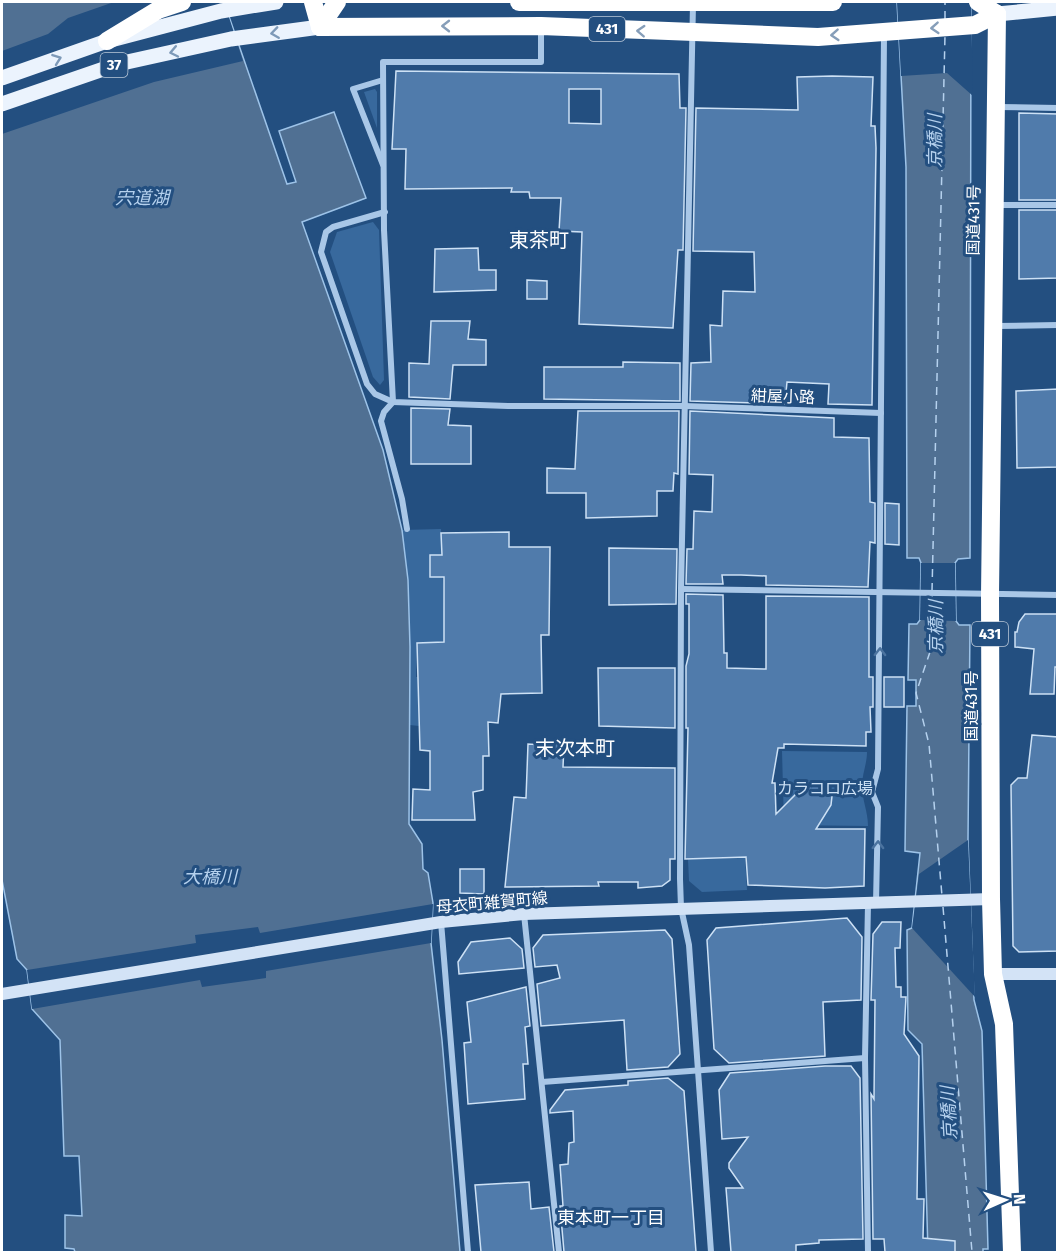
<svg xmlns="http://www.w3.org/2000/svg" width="1059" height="1254" viewBox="0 0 1059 1254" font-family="'Fira Sans','Noto Sans JP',sans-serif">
<rect width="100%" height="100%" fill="#234f80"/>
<g fill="#38699d">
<polygon points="375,89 377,92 377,128 364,92"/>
<polygon points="373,222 379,230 384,380 380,385 373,377 330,252 337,232"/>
<polygon points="441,529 444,612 456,613 457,666 429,646 428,642 417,643 416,677 436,677 420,700 419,726 410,725 405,553 402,530"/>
<path d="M782,751L867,752C867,764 862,774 862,786C862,800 868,811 868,826L784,825Z"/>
<polygon points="745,858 747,890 702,892 689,881 688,859"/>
</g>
<g fill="#507093" stroke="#9dc3e8" stroke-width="1.5">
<polygon points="2,2 224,2 287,184 296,182 279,131 334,112 366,198 302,222 383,450 402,530 408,580 410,647 409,824 422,844 423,869 428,873 433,903 431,943 442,1040 460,1252 75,1252 74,1249 65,1248 65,1215 82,1216 79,1156 64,1156 60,1040 32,1009 27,970 17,959 2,880"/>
<polygon points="897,2 971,2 970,558 958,559 955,563 956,621 959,625 970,625 968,840 974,1000 982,1031 988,1249 983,1249 983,1252 928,1252 922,1044 908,1030 907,930 912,928 920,853 905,851 907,706 916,706 916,680 908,680 909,624 917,624 920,620 921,563 919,558 907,558 906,167"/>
</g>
<g fill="#234f80">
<polygon points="114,2 224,2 243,61 154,82 2,134 2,51 48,34 68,18"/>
<polygon points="897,2 971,2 973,96 947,73 901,76"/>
<polygon points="921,563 955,563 956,621 920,620"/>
<polygon points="968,840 975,997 912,928 919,874"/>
<polygon points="433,904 431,943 266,971 266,978 202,987 200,980 32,1009 27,970 196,943 195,935 258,927 260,933"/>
</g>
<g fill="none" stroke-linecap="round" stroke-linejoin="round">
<g stroke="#b5d1ee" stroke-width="1.5" stroke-dasharray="8 6" stroke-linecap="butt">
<polyline points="945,19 945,2"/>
<polyline points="932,591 945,35"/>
<polyline points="932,596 931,649 916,693 929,744 942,896"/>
<polyline points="943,907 972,1252"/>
</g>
</g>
<g fill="#507bab" stroke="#cde1f5" stroke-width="1.5" fill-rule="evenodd">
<path d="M396,71L679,74L680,108H686L683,250H678L673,328L579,324L582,232L559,231L561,198H530L529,192H511L512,188L405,189L406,149H392ZM569,89H601V124L569,123Z"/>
<polygon points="832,76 873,77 871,126 875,126 876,148 872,405 828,404 829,384 787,382 785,404 690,401 691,363 711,362 710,325 722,326 723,291 755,292 754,252 693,251 696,108 798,110 797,77"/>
<polygon points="1019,113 1058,114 1058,200 1019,200"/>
<polygon points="1019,210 1058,210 1058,278 1019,279"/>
<polygon points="478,248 479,270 496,270 496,290 434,292 435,249"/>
<polygon points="527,280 547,281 547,299 527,299"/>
<polygon points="431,321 470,321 468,339 486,340 486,365 453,365 450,399 409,397 409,363 429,364"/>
<polygon points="623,362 680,363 680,401 544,399 544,367 623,367"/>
<polygon points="1058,389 1058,467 1017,468 1016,391"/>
<polygon points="411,408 450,409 448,425 471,426 471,464 411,464"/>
<polygon points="578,411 679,411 678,474 674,473 673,491 657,491 657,516 586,518 586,493 547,493 547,468 575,469"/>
<polygon points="690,411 834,418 834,437 869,438 870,502 875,503 875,543 870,542 868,587 766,585 766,576 741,575 722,575 723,584 686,584 687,549 693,549 694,511 712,512 713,475 689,474"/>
<polygon points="885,503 899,504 899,545 885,544"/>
<polygon points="509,532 509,547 550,547 549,635 541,635 542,693 501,694 498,723 488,722 489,756 483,756 483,790 473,792 475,820 412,820 413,789 430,790 430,751 420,750 417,643 444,642 444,577 430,577 430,555 442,555 441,533"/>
<polygon points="609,548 677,549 676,604 609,605"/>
<polygon points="686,594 723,595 724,653 727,653 727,668 766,669 766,596 869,597 869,677 873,677 873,707 870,707 871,732 866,732 866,746 784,744 784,748 778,748 772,783 775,783 776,814 808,782 820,781 829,787 832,796 831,805 816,829 865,829 864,886 825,888 748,885 746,857 685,859 688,728 686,728 686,666 689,654 689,604 686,604"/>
<polygon points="1025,614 1058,614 1058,667 1055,667 1054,694 1030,694 1034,649 1015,647 1015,632 1017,632 1019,622"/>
<polygon points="598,668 675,668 675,728 599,726"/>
<rect x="884" y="677" width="20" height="30"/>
<polygon points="1032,735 1058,737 1058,951 1019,952 1013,946 1011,785 1018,778 1027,778"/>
<polygon points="543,743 564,744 563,767 675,768 675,859 670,859 670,880 662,886 638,888 638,882 598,882 599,886 505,887 514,797 526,798 528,744 543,745"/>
<polygon points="460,869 484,869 484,894 460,893"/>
<polygon points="847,918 862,937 861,1000 823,1002 825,1056 729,1063 714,1049 707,940 716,928"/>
<polygon points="882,922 901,922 900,948 895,948 896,987 901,987 901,997 906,997 904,1034 919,1056 917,1199 924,1199 923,1238 955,1241 955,1252 885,1252 884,1239 873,1239 871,1094 874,1099 875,1000 871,1000 873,934"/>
<polygon points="665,930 672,939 680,1054 668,1067 627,1070 624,1020 541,1026 537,984 560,978 557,965 535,967 533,948 543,935"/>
<polygon points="510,938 522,949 524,968 459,974 458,962 471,942"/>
<polygon points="526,987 530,1026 525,1027 528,1064 523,1064 525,1099 468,1104 464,1043 471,1042 467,1002"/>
<polygon points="825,1066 851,1066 860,1078 863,1239 819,1240 819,1243 796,1245 796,1252 731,1252 726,1188 743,1188 729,1168 729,1163 748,1137 722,1139 719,1090 730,1073"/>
<polygon points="668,1078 684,1091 696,1252 564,1252 560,1206 563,1206 560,1165 568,1164 569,1143 574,1142 573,1111 550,1113 550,1110 565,1090 628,1085 628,1081"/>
<polygon points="529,1182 531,1209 549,1207 554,1252 481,1252 475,1185"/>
</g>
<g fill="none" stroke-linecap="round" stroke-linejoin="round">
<g stroke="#a9c7e7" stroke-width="6">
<polyline points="693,4 681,589 680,879 681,908 689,945 711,1252"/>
<polyline points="541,30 541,62 383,62 384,230 393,402 508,406 684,406 881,413"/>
<polyline points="383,80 353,89 383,165"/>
<polyline points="998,107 1058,108"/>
<polyline points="998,205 1058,205"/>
<polyline points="385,212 333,227 326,232 321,252 367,384 375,394 393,402 384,412 381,421 402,499 407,529"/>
<polyline points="995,326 1058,325"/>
<polyline points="681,589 1058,595"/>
<polyline points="876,903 878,807 872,792 878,769 884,35"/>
<polyline points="868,904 865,1058 868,1252"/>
<polyline points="524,914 559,1252"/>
<polyline points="441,922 468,1252"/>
<polyline points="542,1082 865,1058"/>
</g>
<g stroke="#d3e3f6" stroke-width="12">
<polyline points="993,974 1058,974"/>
<polyline points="2,994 441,922 524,914 991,899"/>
</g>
<g stroke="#ebf3fd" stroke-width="15">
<polyline points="997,14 1058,8"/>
<polyline points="2,78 107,41 221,11 276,2"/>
<polyline points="2,104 118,64 231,39 320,27"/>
</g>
<g stroke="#fff" stroke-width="18">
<polyline points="313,2 320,27"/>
<polyline points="519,2 833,2"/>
<polyline points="978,2 997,14"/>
<polyline points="997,14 990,595 991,899 993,974 1004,1024 1012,1252"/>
<polyline points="320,27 541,26 818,37 975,25 997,14"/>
<polyline points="320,27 337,2"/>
<polyline points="107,41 158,10 182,2"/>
</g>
</g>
<defs><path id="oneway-chevron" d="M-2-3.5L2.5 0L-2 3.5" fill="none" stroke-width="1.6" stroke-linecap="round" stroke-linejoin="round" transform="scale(1.5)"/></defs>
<g stroke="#869eb9">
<use href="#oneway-chevron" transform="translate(446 26) rotate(180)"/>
<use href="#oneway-chevron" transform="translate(935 28) rotate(176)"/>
<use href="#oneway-chevron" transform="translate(641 31) rotate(-177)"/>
<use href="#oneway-chevron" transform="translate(835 35) rotate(176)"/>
</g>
<g stroke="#7d99b8">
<use href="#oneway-chevron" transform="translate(275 33) rotate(172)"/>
<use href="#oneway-chevron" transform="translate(174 52) rotate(168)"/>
<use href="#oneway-chevron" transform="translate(57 59) rotate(-20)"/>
</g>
<g stroke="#4b739f">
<use href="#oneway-chevron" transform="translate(880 652) rotate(-89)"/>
<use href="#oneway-chevron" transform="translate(878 845) rotate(-89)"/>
</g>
<g text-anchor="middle" stroke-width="6" stroke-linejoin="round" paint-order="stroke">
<g fill="#234f80" stroke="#bdcad9" stroke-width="1.5">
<rect x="589" y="17" width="36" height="24" rx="4.5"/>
<rect x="100.5" y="53" width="27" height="24" rx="4.5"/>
<rect x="972" y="622" width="36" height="24" rx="4.5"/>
</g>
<g font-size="15" font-weight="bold" fill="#fff">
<text x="607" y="34">431</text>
<text x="114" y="70">37</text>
<text x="990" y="639">431</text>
</g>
<g font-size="16" fill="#fff" stroke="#234f80">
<text transform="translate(973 220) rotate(-89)" y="6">国道431号</text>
<text transform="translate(783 396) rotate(2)" y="6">紺屋小路</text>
<text transform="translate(971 706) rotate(-90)" y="6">国道431号</text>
<text transform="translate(492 902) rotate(-5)" y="6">母衣町雑賀町線</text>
</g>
<g font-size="16" fill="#cde1f5" stroke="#234f80">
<text x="825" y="794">カラコロ広場</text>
</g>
<g font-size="18" font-style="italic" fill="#b5d1ee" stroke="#234f80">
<text transform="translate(935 141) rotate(-90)" y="6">京橋川</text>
<text x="142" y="204">宍道湖</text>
<text transform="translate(936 627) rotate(-90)" y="6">京橋川</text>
<text x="210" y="883">大橋川</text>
<text transform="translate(949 1113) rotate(-93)" y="6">京橋川</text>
</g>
<g font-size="18" fill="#fff" stroke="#234f80">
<text x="611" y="1224">東本町一丁目</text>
</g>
<g font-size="20" fill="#fff" stroke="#234f80">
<text x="539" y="247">東茶町</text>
<text x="575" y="755">末次本町</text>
</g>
</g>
<rect width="1059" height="1254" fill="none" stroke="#ffffff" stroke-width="6"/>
<g transform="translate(1005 1200) rotate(87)" stroke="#234f80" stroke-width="4.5" paint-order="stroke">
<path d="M0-4.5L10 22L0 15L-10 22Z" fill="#ffffff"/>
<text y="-9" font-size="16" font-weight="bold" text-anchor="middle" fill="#ffffff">N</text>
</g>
</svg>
